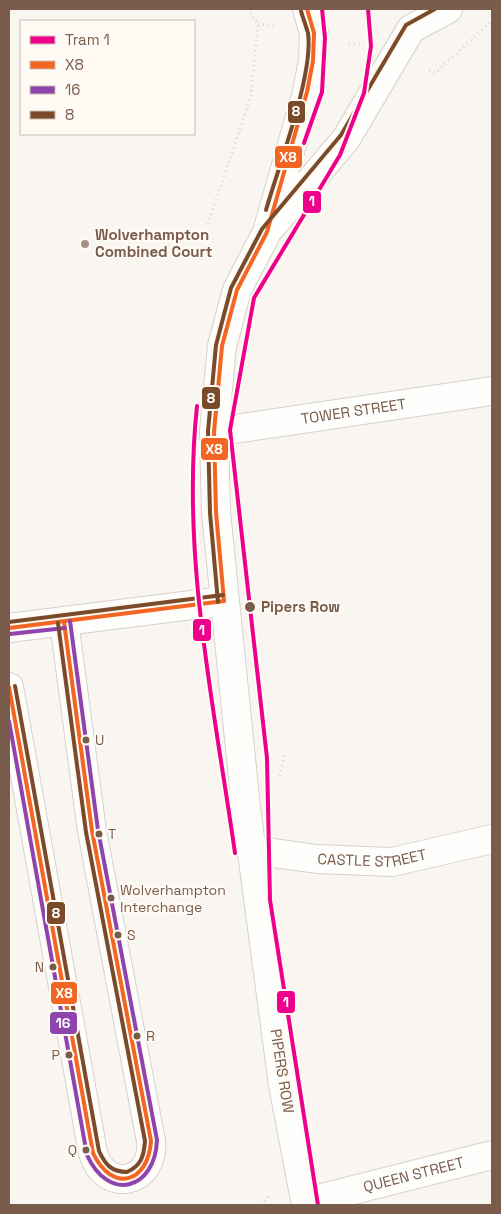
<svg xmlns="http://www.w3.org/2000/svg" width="501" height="1214" viewBox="0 0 501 1214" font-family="'Space Grotesk',sans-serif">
<rect width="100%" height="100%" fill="#f9f5f0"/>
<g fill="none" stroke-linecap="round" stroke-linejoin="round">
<defs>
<g id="minor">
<polyline points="273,225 346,139 411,29 448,9"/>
<path id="s1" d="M214,432L492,391"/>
<polyline points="9,628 224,601"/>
<path d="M9,687L93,1153C105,1194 155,1184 151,1141L92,831L64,622"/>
<path id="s2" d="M251,850L317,859L392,862L492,839"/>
<path id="s3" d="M306,1202L492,1155"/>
<polyline points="306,1205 283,1085 246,808 216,512 214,432 222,346 237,290 267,232 307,92 313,61 314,33 307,9"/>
</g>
</defs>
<use href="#minor" stroke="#d7d1cb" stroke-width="30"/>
<g stroke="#dcd5d0" stroke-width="3" stroke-dasharray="1 4" stroke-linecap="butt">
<polyline points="258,24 275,26"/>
<polyline points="349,43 362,45"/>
<polyline points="429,70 435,73 492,21"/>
<polyline points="208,224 251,96 258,24 248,9"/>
<polyline points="280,776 284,755"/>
<polyline points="261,1205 269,1196"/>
</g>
<use href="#minor" stroke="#fefefd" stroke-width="28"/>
<defs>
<g id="bus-1">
<polyline points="224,601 216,512 214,432 222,346 237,290 267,232 307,92 313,61 314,33 307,9"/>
<polyline points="9,628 224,601"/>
<path d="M9,687L93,1153C112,1193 148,1184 151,1141L92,831L64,622"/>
</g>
<g id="bus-2">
<polyline points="10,634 65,628"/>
<path d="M9,721L87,1155C108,1202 155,1191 157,1140L98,830L70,621"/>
</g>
<g id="bus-3">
<path d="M266,210C278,168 314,74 308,33C306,26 303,18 301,11"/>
<polyline points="218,602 210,513 208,431 216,345 231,288 262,229 341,135 406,25 435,9"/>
<polyline points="9,622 223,595"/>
<path d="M15,686L99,1151C105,1164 111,1172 127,1172C141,1166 144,1156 145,1141L86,832L58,623"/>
</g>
</defs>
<use href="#bus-1" stroke="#fffaf3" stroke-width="8"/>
<use href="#bus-2" stroke="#fffaf3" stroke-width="8"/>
<use href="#bus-3" stroke="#fffaf3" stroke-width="8"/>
<use href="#bus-1" stroke="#f26522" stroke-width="4"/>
<use href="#bus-2" stroke="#8e44ad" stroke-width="4"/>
<use href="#bus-3" stroke="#7a4b2a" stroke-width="4"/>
<defs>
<g id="tram-1">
<polyline points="304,143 322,92 325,38 322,9"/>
<path d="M197,406C181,556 214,705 235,853"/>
<polyline points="318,1205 270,900 267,758 230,430 254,298 340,155 364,93 371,46 368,9"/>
</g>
</defs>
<use href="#tram-1" stroke="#fffaf3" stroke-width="8"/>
<use href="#tram-1" stroke="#ec008c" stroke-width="4"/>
</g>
<circle fill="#a69286" stroke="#fffaf3" stroke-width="2" cx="85" cy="244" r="5"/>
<g fill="#7a5c4d" stroke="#fffaf3" stroke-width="2">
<circle cx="250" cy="607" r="6"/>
<circle cx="86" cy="740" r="4.5"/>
<circle cx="99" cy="834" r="4.5"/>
<circle cx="111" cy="898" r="4.5"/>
<circle cx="118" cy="935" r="4.5"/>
<circle cx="53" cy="967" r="4.5"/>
<circle cx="137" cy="1036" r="4.5"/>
<circle cx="69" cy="1055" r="4.5"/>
<circle cx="86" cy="1150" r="4.5"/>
</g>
<g text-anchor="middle" stroke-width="4" stroke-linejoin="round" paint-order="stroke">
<g font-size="14" fill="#7a5c4d" stroke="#fffaf3" text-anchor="start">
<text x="95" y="745">U</text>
<text x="108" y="839">T</text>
<text x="120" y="895">Wolverhampton<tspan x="120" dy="17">Interchange</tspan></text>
<text x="127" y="940">S</text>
<text x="44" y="972" text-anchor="end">N</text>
<text x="146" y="1041">R</text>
<text x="60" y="1060" text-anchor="end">P</text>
<text x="77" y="1155" text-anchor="end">Q</text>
</g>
<g font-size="15" font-weight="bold" fill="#7a5c4d" stroke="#fffaf3" text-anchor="start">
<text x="95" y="240">Wolverhampton<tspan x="95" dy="17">Combined Court</tspan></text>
</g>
<g font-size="15" fill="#7a5c4d" stroke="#fffaf3">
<text dy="5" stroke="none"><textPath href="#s1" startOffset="141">TOWER STREET</textPath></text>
<text dy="5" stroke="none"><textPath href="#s2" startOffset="122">CASTLE STREET</textPath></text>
<text transform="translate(282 1071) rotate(81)" y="5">PIPERS ROW</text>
<text dy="5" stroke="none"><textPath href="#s3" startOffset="111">QUEEN STREET</textPath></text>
</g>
<g font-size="15" font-weight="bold" fill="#7a5c4d" stroke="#fffaf3" text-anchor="start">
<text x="261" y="612">Pipers Row</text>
</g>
</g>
<g stroke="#fffaf3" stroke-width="2">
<rect x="287" y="100" width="19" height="24" rx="5" fill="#7a4b2a"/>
<rect x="274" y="145" width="29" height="24" rx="5" fill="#f26522"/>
<rect x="302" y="190" width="20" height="24" rx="5" fill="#ec008c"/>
<rect x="201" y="386" width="20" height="24" rx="5" fill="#7a4b2a"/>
<rect x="200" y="437" width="29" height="24" rx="5" fill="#f26522"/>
<rect x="192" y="618" width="20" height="24" rx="5" fill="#ec008c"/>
<rect x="46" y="901" width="20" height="24" rx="5" fill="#7a4b2a"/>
<rect x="50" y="981" width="28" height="24" rx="5" fill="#f26522"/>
<rect x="276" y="990" width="20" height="24" rx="5" fill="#ec008c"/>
<rect x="49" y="1011" width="29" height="24" rx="5" fill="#8e44ad"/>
</g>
<g font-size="14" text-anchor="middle" font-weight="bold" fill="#fff">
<text x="296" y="116">8</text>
<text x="288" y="162">X8</text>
<text x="312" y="206">1</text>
<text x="211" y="403">8</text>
<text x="214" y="454">X8</text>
<text x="202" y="635">1</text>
<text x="56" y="918">8</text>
<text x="64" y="998">X8</text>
<text x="286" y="1007">1</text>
<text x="63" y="1028">16</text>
</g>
<rect width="501" height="1214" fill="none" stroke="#7a5c4d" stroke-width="20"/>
<rect x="20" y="20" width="175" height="115" fill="#fffaf3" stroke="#cabbb1"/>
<rect x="30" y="36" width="25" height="8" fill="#ec008c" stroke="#cabbb1"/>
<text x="65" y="45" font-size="15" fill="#7a5c4d">Tram 1</text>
<rect x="30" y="61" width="25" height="8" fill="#f26522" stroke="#cabbb1"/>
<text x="65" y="70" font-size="15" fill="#7a5c4d">X8</text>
<rect x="30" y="86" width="25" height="8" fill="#8e44ad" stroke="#cabbb1"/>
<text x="65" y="95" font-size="15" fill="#7a5c4d">16</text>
<rect x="30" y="111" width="25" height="8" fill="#7a4b2a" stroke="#cabbb1"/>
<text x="65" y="120" font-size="15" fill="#7a5c4d">8</text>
</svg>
